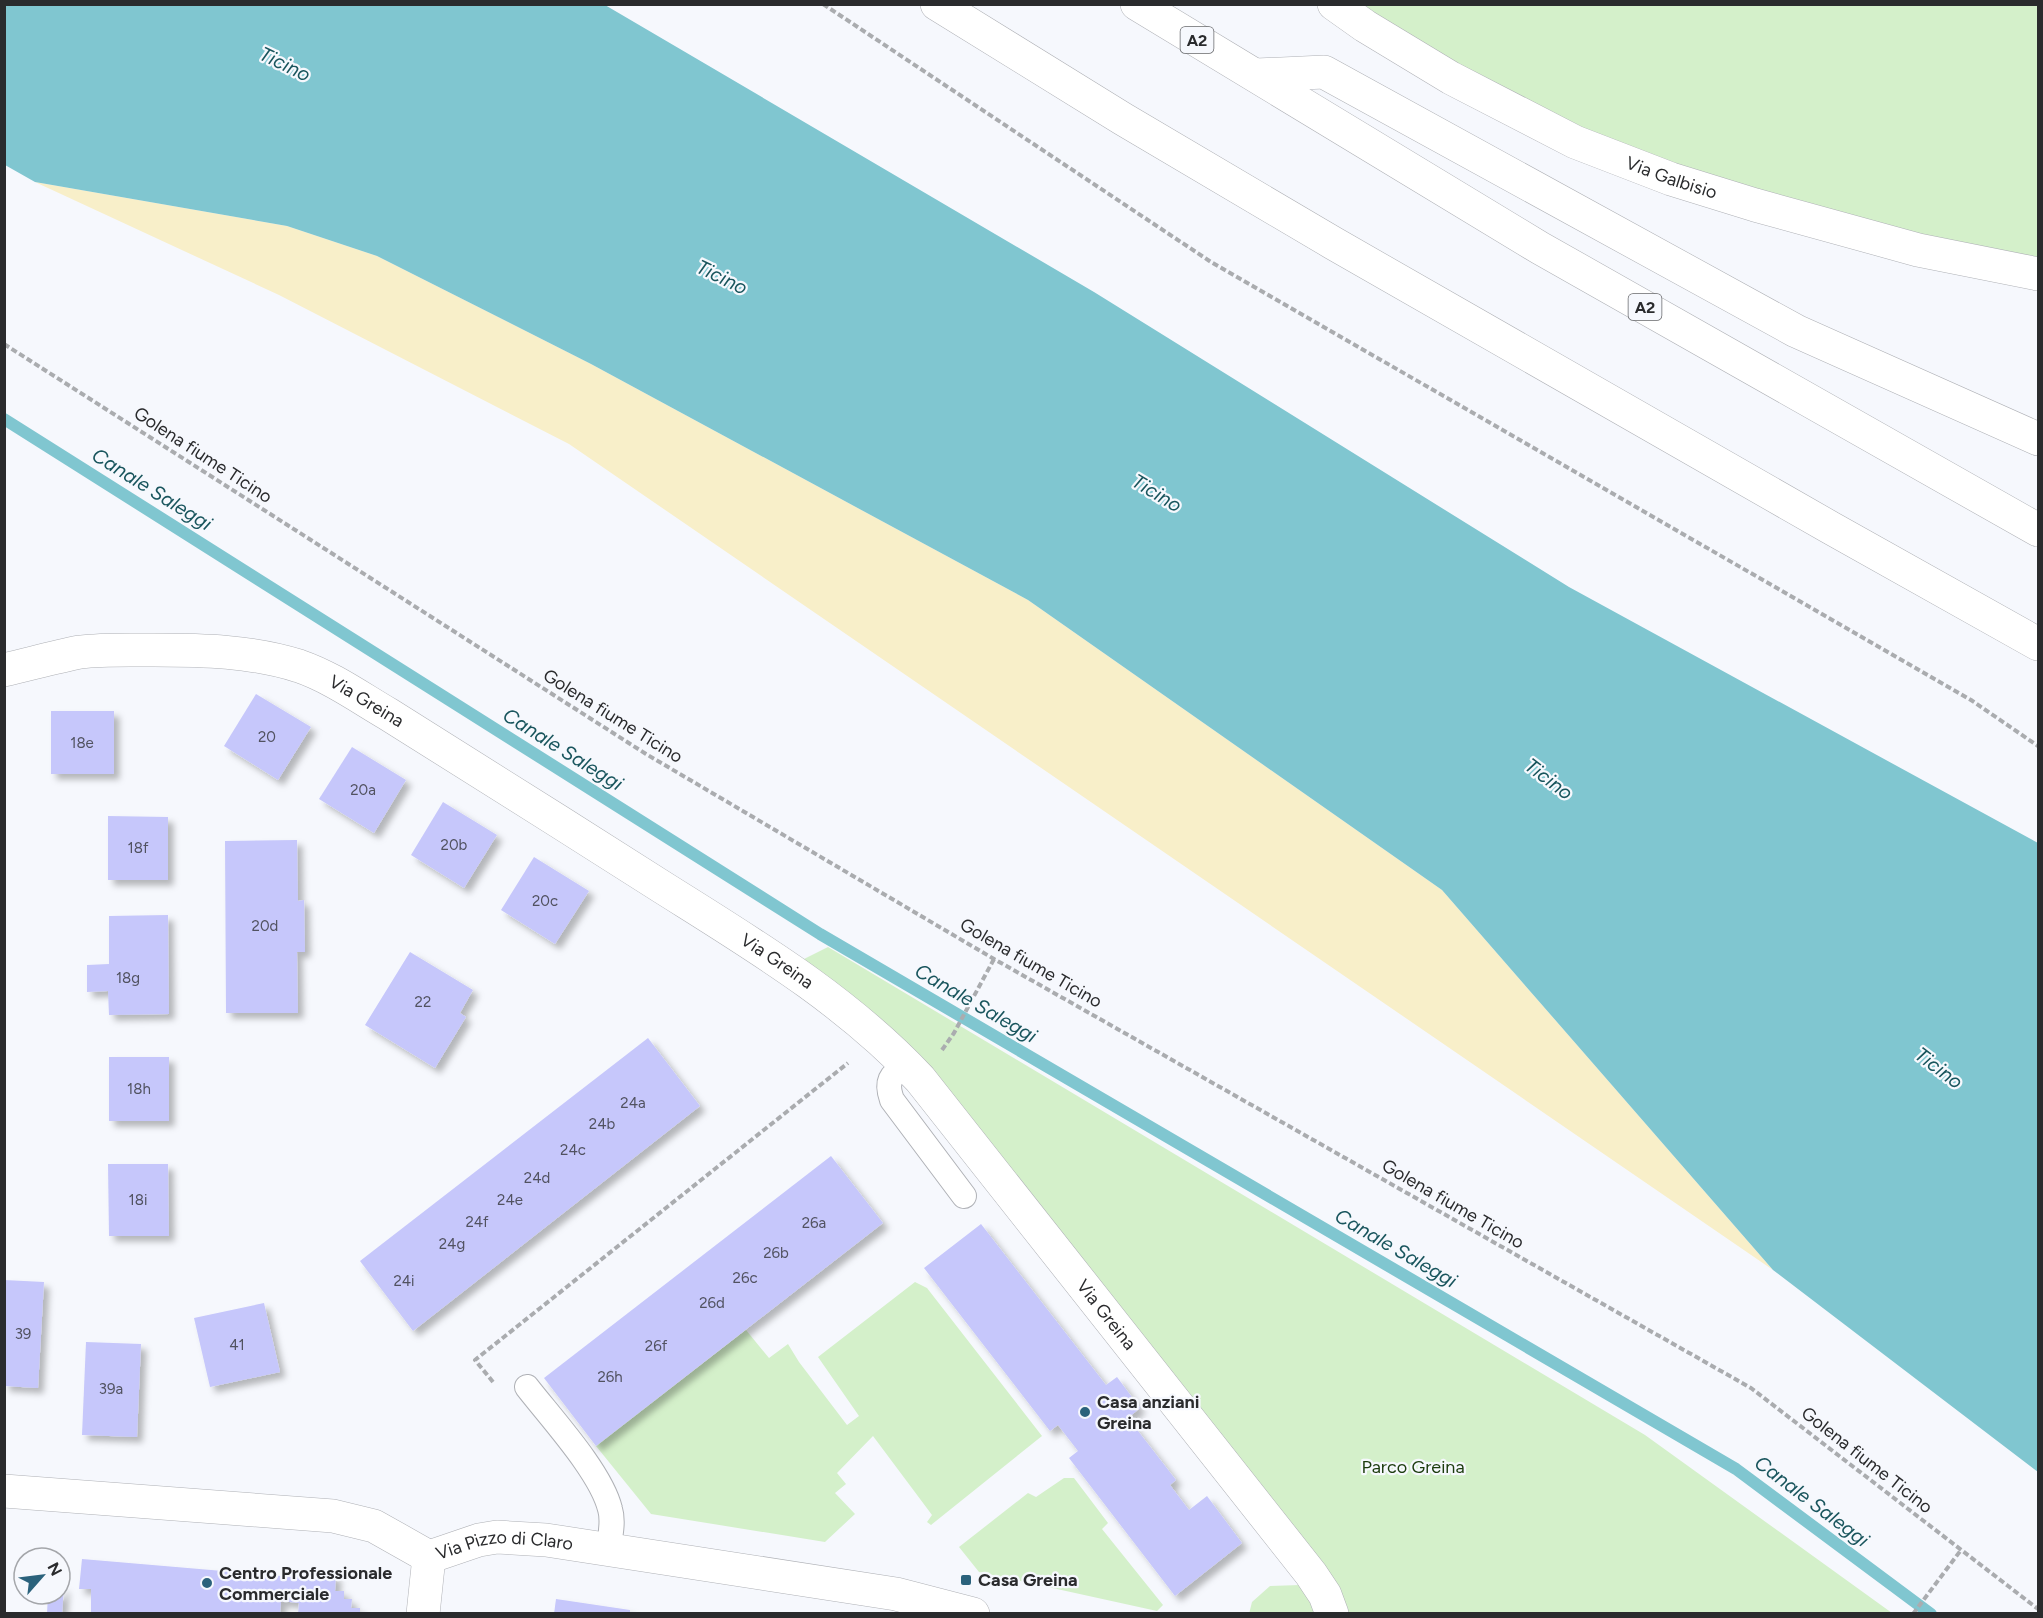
<svg xmlns="http://www.w3.org/2000/svg" width="2043" height="1618" viewBox="0 0 2043 1618" font-family="Figtree,sans-serif">
<defs>
<filter id="shadow"><feDropShadow dx="5.5" dy="5.5" stdDeviation="3" flood-color="#0004"/></filter>
</defs>
<rect width="100%" height="100%" fill="#f6f8fd"/>
<g fill="#d4f0ca">
<polygon points="1334,5 2038,5 2038,274 1671,179"/>
<polygon points="828,947 1645,1435 1892,1613 1332,1613 967,1140 788,967"/>
<polygon points="915,1282 927,1288 1042,1436 931,1525 927,1522 932,1515 873,1436 837,1473 846,1484 835,1493 855,1514 825,1542 651,1514 596,1446 746,1330 769,1358 788,1344 799,1362 847,1425 859,1416 818,1357"/>
<polygon points="1064,1478 1074,1478 1108,1523 1102,1529 1163,1605 1157,1611 979,1572 959,1547 1028,1493 1036,1497"/>
<polygon points="1300,1585 1317,1603 1315,1613 1249,1614 1252,1602 1270,1586"/>
</g>
<polygon fill="#f8efc9" points="35,182 287,226 377,256 591,364 1028,600 1442,890 1773,1270 569,444 279,295"/>
<polygon fill="#80c6d0" points="5,4 605,5 1094,292 1569,587 2038,843 2038,1472 1773,1270 1442,890 1028,600 591,364 377,256 287,226 35,182 5,165"/>
<g fill="none" stroke-linecap="round" stroke-linejoin="round">
<polyline stroke="#80c6d0" stroke-width="12" points="4,419 820,934 1736,1469 1931,1614"/>
</g>
<g fill="#c6c7fb" filter="url(#shadow)">
<polygon points="256,694 311,727 278,780 224,746"/>
<rect x="51" y="711" width="63" height="63"/>
<polygon points="352,747 406,780 374,833 319,799"/>
<polygon points="443,802 497,835 464,888 411,855"/>
<polygon points="108,816 168,817 168,880 108,880"/>
<polygon points="297,840 298,901 304,900 305,952 297,952 298,1013 226,1013 225,841"/>
<polygon points="534,857 589,891 555,944 501,910"/>
<polygon points="168,915 169,1014 109,1015 108,991 87,992 87,965 109,964 109,916"/>
<polygon points="410,952 473,990 460,1013 466,1017 435,1068 365,1025"/>
<polygon points="648,1038 700,1106 413,1331 360,1261"/>
<rect x="109" y="1057" width="60" height="64"/>
<polygon points="831,1156 883,1223 596,1446 544,1378"/>
<polygon points="108,1164 168,1164 169,1236 109,1236"/>
<polygon points="981,1224 1106,1385 1117,1377 1140,1408 1128,1418 1176,1480 1170,1485 1189,1510 1207,1496 1242,1543 1175,1596 1069,1458 1078,1451 1058,1425 1050,1431 924,1268"/>
<polygon points="4,1280 44,1282 38,1388 4,1386"/>
<polygon points="264,1303 280,1372 210,1387 194,1318"/>
<polygon points="86,1342 141,1344 137,1437 82,1435"/>
<polygon points="82,1559 293,1577 293,1571 336,1575 335,1591 344,1591 344,1599 352,1599 351,1608 360,1608 360,1614 298,1614 299,1603 281,1601 280,1614 91,1614 91,1589 79,1589"/>
<polygon points="60,1587 64,1587 62,1614 47,1614 48,1594 60,1594"/>
<polygon points="556,1599 630,1610 630,1614 554,1614"/>
</g>
<g fill="none" stroke-linecap="round" stroke-linejoin="round">
<defs>
<g id="lane">
<path d="M906,1064C891,1076 885,1080 892,1100L964,1196"/>
<path d="M527,1387C551,1418 601,1472 610,1509C614,1522 610,1537 608,1551"/>
</g>
<g id="street">
<path id="s1" d="M4,670C30,664 55,657 80,652C104,649 130,650 154,650C202,650 252,651 299,666C331,677 359,697 388,714C479,771 571,829 662,887C754,945 845,999 920,1079L1311,1574L1325,1595L1332,1614"/>
<path id="s2" d="M4,1491L333,1516L374,1526L429,1557L479,1540L497,1537L546,1540L896,1594L973,1614"/>
</g>
<g id="secondary">
<path id="s3" d="M1334,4L1365,26L1451,78L1575,142L1671,179L1755,205L1918,250L2038,274"/>
<polyline points="423,1614 429,1557"/>
</g>
<g id="highway">
<polyline points="937,4 1123,119 1333,243 1831,528 2038,644"/>
<polyline points="1137,4 1540,248 2038,530"/>
<polyline points="1257,75 1324,72 1796,331 2038,439"/>
</g>
</defs>
<use href="#lane" stroke="#afb1b6" stroke-width="26"/>
<use href="#street" stroke="#afb1b6" stroke-width="34"/>
<use href="#secondary" stroke="#afb1b6" stroke-width="34"/>
<use href="#highway" stroke="#afb1b6" stroke-width="34"/>
<g stroke="#aaacaf" stroke-width="4" stroke-dasharray="6 3" stroke-linecap="butt">
<polyline points="823,4 1211,262 1971,700 2038,746"/>
<polyline points="4,344 646,754 994,959 1751,1388 2038,1609"/>
<polyline points="942,1050 954,1033 994,959"/>
<polyline points="493,1382 475,1360 848,1063"/>
<polyline points="1913,1614 1961,1550"/>
</g>
<use href="#lane" stroke="#fff" stroke-width="24"/>
<use href="#street" stroke="#fff" stroke-width="33"/>
<use href="#secondary" stroke="#fff" stroke-width="33"/>
<use href="#highway" stroke="#fff" stroke-width="33"/>
</g>
<g fill="#2b627c" stroke="#f6f8fd" stroke-width="2">
<circle cx="1085" cy="1412" r="6"/>
<rect x="960" y="1574" width="12" height="12" rx="3"/>
<circle cx="207" cy="1583" r="6"/>
</g>
<g text-anchor="middle" stroke-width="4.5" stroke-linejoin="round" paint-order="stroke">
<g font-size="15" fill="#515260">
<text x="267" y="742">20</text>
<text x="82" y="748">18e</text>
<text x="363" y="795">20a</text>
<text x="454" y="850">20b</text>
<text x="138" y="853">18f</text>
<text x="545" y="906">20c</text>
<text x="265" y="931">20d</text>
<text x="128" y="983">18g</text>
<text x="423" y="1007">22</text>
<text x="139" y="1094">18h</text>
<text x="633" y="1108">24a</text>
<text x="602" y="1129">24b</text>
<text x="573" y="1155">24c</text>
<text x="537" y="1183">24d</text>
<text x="138" y="1205">18i</text>
<text x="510" y="1205">24e</text>
<text x="477" y="1227">24f</text>
<text x="814" y="1228">26a</text>
<text x="452" y="1249">24g</text>
<text x="776" y="1258">26b</text>
<text x="745" y="1283">26c</text>
<text x="404" y="1286">24i</text>
<text x="712" y="1308">26d</text>
<text x="23" y="1339">39</text>
<text x="237" y="1350">41</text>
<text x="656" y="1351">26f</text>
<text x="610" y="1382">26h</text>
<text x="111" y="1394">39a</text>
</g>
<g fill="#f6f8fd" stroke="#67686b" stroke-width="1.5">
<rect x="1180.5" y="27" width="33" height="26" rx="4.5"/>
<rect x="1628.5" y="294" width="33" height="26" rx="4.5"/>
</g>
<g font-size="16" font-weight="bold" fill="#2a2b2d">
<text x="1197" y="46">A2</text>
<text x="1645" y="313">A2</text>
</g>
<g font-size="18" fill="#2a2b2d" stroke="#f6f8fd">
<text dy="6" stroke="none"><textPath href="#s3" startOffset="381">Via Galbisio</textPath></text>
<text transform="translate(203 455) rotate(33)" y="6">Golena fiume Ticino</text>
<text dy="6" stroke="none"><textPath href="#s1" startOffset="375">Via Greina</textPath></text>
<text transform="translate(613 716) rotate(32)" y="6">Golena fiume Ticino</text>
<text dy="6" stroke="none"><textPath href="#s1" startOffset="861">Via Greina</textPath></text>
<text transform="translate(1031 963) rotate(30)" y="6">Golena fiume Ticino</text>
<text transform="translate(1453 1204) rotate(30)" y="6">Golena fiume Ticino</text>
<text dy="6" stroke="none"><textPath href="#s1" startOffset="1347">Via Greina</textPath></text>
<text transform="translate(1867 1460) rotate(38)" y="6">Golena fiume Ticino</text>
<text dy="6" stroke="none"><textPath href="#s2" startOffset="513">Via Pizzo di Claro</textPath></text>
</g>
<g font-size="18" font-weight="bold" fill="#2a2b2d" stroke="#f6f8fd" text-anchor="start">
<text x="1097" y="1408">Casa anziani<tspan x="1097" dy="21">Greina</tspan></text>
<text x="219" y="1579">Centro Professionale<tspan x="219" dy="21">Commerciale</tspan></text>
<text x="978" y="1586">Casa Greina</text>
</g>
<g font-size="18" fill="#1c3c0e" stroke="#f6f8fd">
<text x="1413" y="1473">Parco Greina</text>
</g>
<g font-size="20" font-style="italic" fill="#19555d" stroke="#f6f8fd">
<text transform="translate(285 64) rotate(26)" y="7">Ticino</text>
<text transform="translate(722 277) rotate(26)" y="7">Ticino</text>
<text transform="translate(152 489) rotate(32)" y="7">Canale Saleggi</text>
<text transform="translate(1157 493) rotate(31)" y="7">Ticino</text>
<text transform="translate(563 749) rotate(32)" y="7">Canale Saleggi</text>
<text transform="translate(1549 779) rotate(37)" y="7">Ticino</text>
<text transform="translate(976 1003) rotate(30)" y="7">Canale Saleggi</text>
<text transform="translate(1939 1068) rotate(37)" y="7">Ticino</text>
<text transform="translate(1396 1248) rotate(30)" y="7">Canale Saleggi</text>
<text transform="translate(1812 1501) rotate(37)" y="7">Canale Saleggi</text>
</g>
</g>
<rect width="2043" height="1618" fill="none" stroke="#2a2b2d" stroke-width="12"/>
<g transform="translate(42 1576) rotate(62)"><circle r="28" fill="#f6f8fd" stroke="#a4a6aa" stroke-width="1.5"/>
<path d="M0-4.5L10 22L0 15L-10 22Z" fill="#2b627c"/>
<text y="-9" font-size="16" font-weight="bold" text-anchor="middle" fill="#2a2b2d">N</text>
</g>
</svg>
